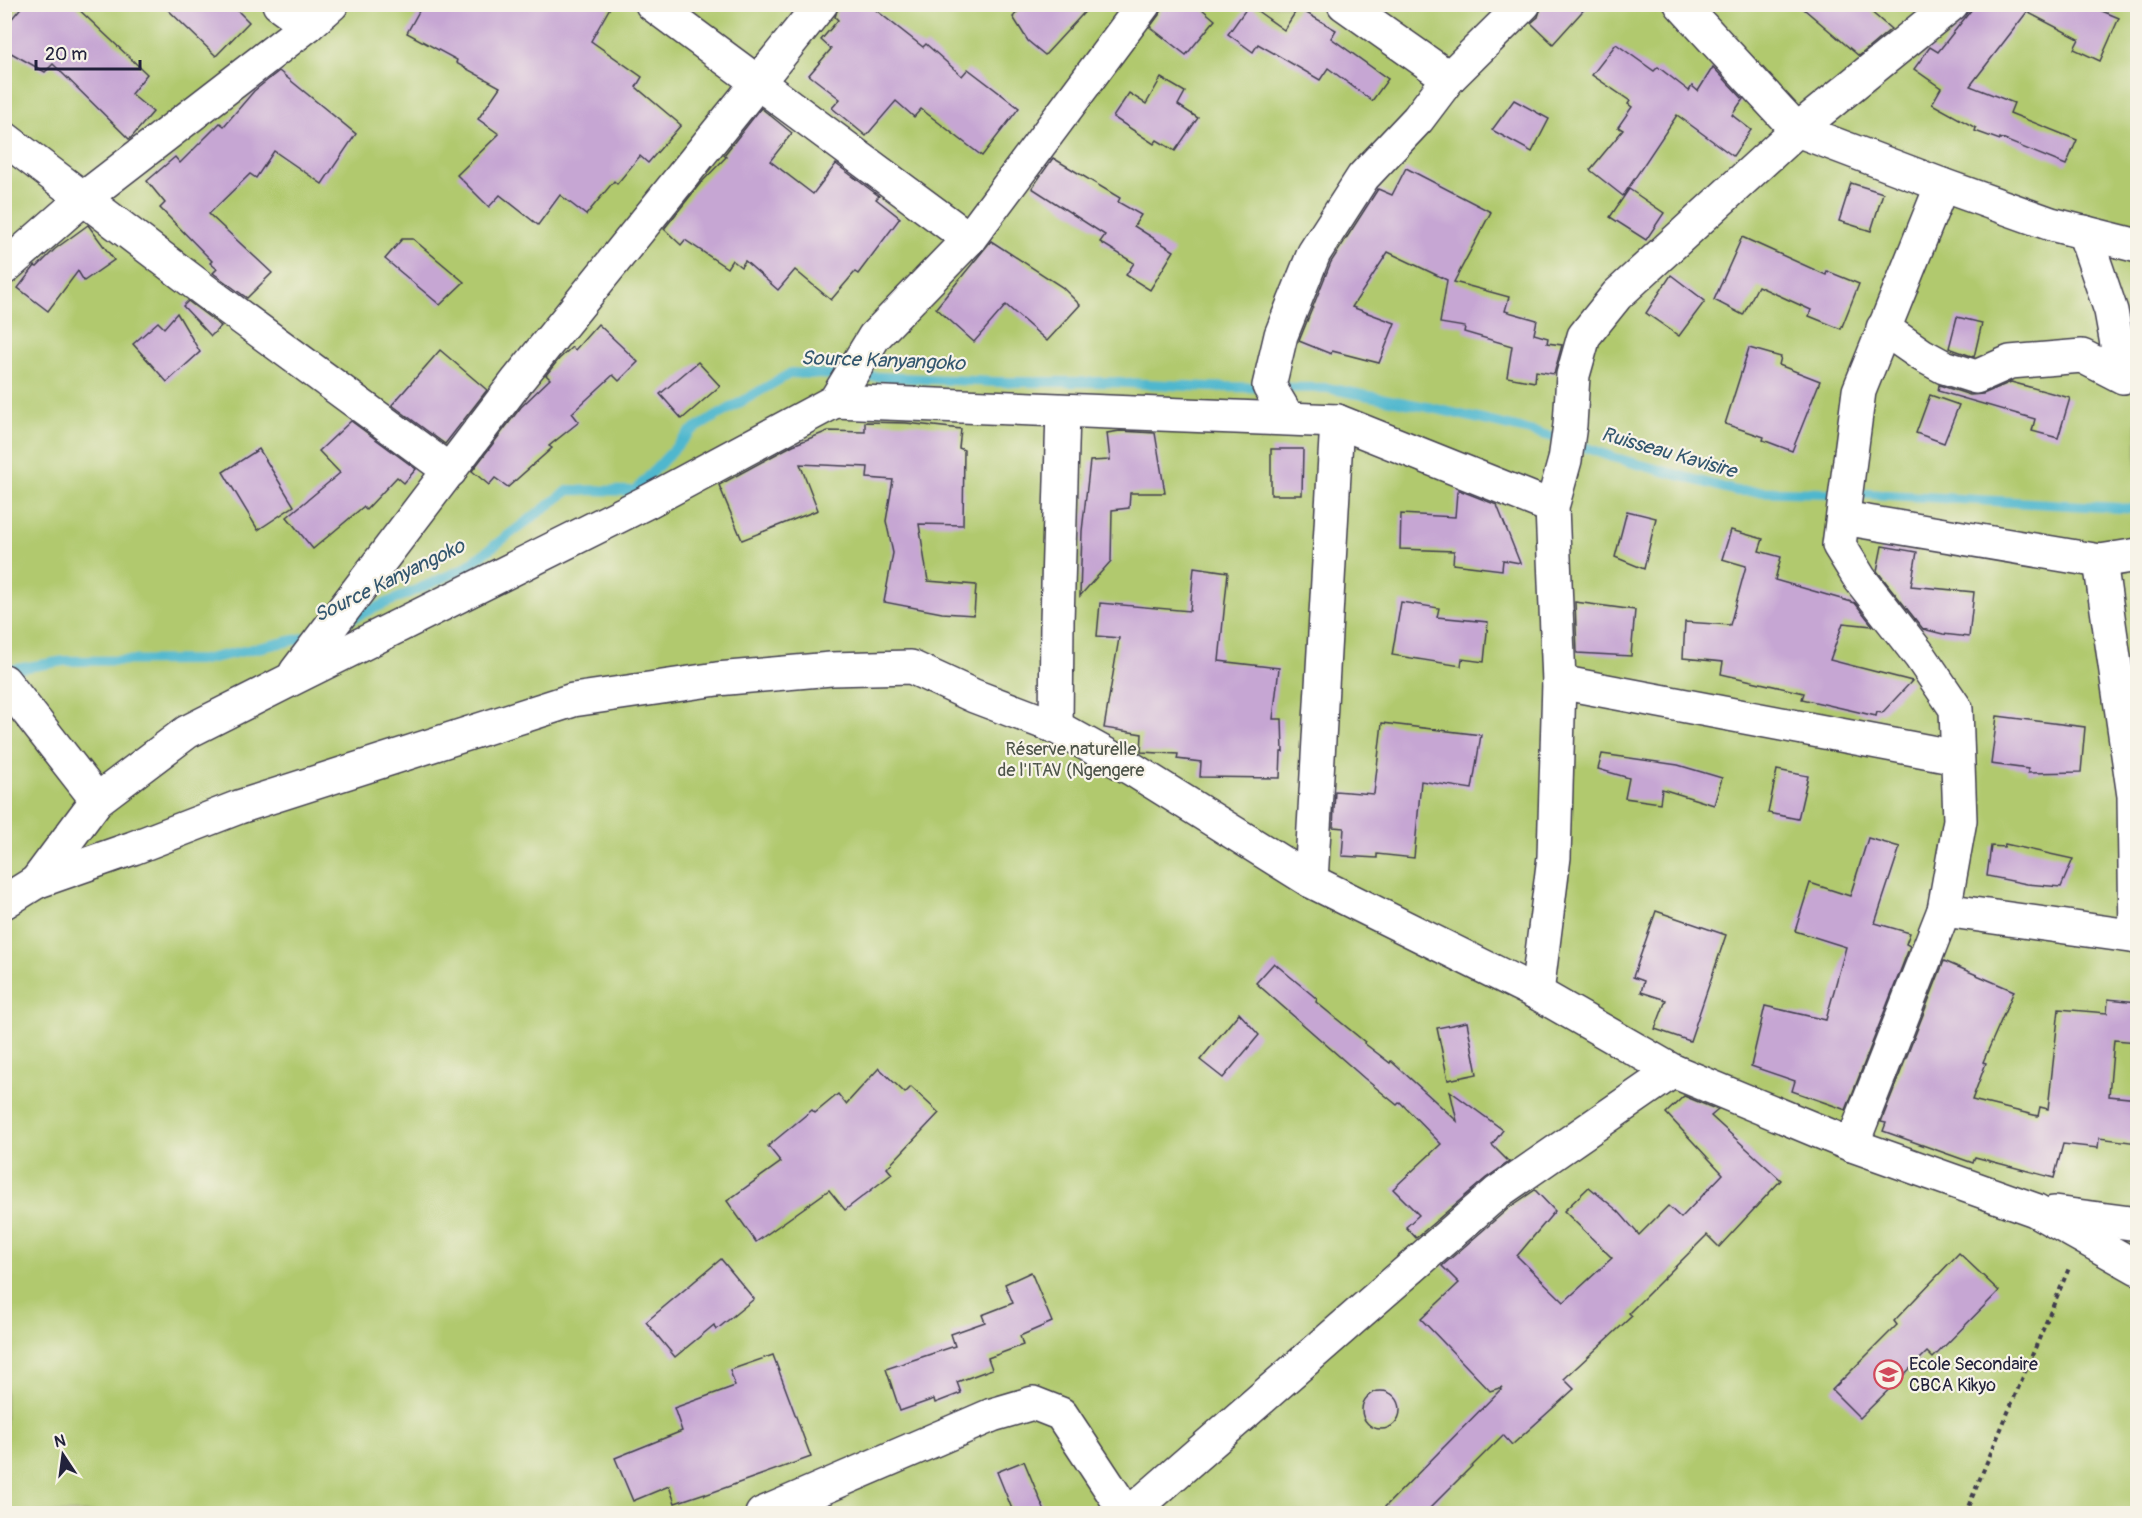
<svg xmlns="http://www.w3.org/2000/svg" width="2142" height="1518" viewBox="0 0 2142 1518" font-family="Pangolin,sans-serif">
<rect width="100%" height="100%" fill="#f7f3e8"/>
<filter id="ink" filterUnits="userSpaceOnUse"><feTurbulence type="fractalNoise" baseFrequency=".0167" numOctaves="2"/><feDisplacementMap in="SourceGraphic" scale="12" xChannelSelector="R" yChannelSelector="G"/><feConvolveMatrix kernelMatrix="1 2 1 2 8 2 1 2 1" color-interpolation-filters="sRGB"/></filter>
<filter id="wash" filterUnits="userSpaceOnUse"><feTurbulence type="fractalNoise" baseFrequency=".008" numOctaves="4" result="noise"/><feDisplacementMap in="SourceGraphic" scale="24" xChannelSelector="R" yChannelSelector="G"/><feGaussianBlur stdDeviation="1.35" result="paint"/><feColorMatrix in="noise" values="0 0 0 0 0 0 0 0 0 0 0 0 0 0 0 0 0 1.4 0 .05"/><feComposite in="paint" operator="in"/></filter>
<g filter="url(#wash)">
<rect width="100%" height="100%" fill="#f0dbb9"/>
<rect fill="#b1c96e" stroke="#6a7654" stroke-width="1.5" x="5" y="5" width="2132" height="1508"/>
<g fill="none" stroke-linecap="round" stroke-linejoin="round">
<g stroke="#50b7ce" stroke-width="10">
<polyline points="346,621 463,569 569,490 635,491 691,431 791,373 996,382 1107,382 1209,387 1327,388 1432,408 1530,431 1568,441 1612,457 1736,491 1870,494 2138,509"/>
<polyline points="4,671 64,661 203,660 313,636"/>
</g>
</g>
<g id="blocks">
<g fill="#c6a6d3">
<polygon points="24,4 73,4 147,74 131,94 153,112 131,138 129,139 53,64 45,72 4,49 4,28"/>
<polygon points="162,4 231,4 249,22 216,56"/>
<polygon points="423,4 612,4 591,41 642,77 636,87 681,125 648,163 640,156 617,184 614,181 586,215 560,195 538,225 500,195 489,207 457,175 499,134 478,119 500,87 456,63 457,60 407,33"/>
<polygon points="839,4 868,4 923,47 926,44 962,76 968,69 1019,108 982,156 921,109 914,117 896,101 866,136 832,108 840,99 809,75 831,49 821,40 838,20 835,17"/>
<polygon points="1024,4 1092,4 1045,55 1028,41 1013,17"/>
<polygon points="1162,4 1196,4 1215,20 1186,55 1150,27 1159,15"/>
<polygon points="1589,4 1553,44 1531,23 1538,17 1542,4"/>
<polygon points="1798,4 1862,4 1891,29 1859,56"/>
<polygon points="1976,4 2085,4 2119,18 2100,61 2074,49 2079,39 2027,12 1970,86 2014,103 2010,113 2077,140 2066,165 2000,138 2000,140 1975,131 1976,128 1932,104 1941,88 1914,69 1930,47 1938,52"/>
<polygon points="1249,5 1284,30 1298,8 1336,30 1331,38 1388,79 1372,101 1328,68 1320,80 1258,44 1253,52 1228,34"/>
<polygon points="1616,44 1654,71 1658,67 1689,91 1692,86 1698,91 1713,67 1743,99 1732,115 1751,130 1733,156 1677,115 1623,196 1590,170 1623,130 1618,127 1632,107 1628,104 1630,101 1592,75"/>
<polygon points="279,71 356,134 322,184 274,151 256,178 250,174 209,214 272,273 247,298 213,273 217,269 210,263 212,261 160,208 165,203 147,181 175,157 180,163 220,123 224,126 254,91"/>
<polygon points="1161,78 1185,92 1178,105 1198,118 1175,151 1157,140 1154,144 1113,117 1129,93 1146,104"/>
<polygon points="1514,100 1549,119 1532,152 1492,130"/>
<polygon points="761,108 792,133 770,161 813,194 836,164 879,196 876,199 900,218 858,274 855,272 831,300 795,270 778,290 745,261 741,267 732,260 727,268 685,240 681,245 664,229 699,185 726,157 724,155"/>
<polygon points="1053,158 1120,198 1118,202 1141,215 1134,226 1174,251 1150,290 1126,275 1134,263 1100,242 1105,235 1032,188"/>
<polygon points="1406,168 1491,212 1454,282 1509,297 1505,311 1537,320 1534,334 1548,338 1547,343 1562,345 1554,374 1536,371 1535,382 1507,377 1512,346 1464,332 1465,327 1440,323 1447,280 1388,252 1352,307 1395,323 1379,363 1332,351 1331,354 1299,341 1331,262 1378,189 1392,195"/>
<polygon points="1851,183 1883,193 1871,231 1839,221"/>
<polygon points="1629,189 1664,213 1646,240 1610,217"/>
<polygon points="88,225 114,260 84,281 78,271 48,311 18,288 35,266 37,267 55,249"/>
<polygon points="1742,237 1826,275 1827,271 1859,284 1841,329 1809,316 1811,310 1758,286 1743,315 1714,300"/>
<polygon points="402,239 413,239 464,282 440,305 385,259"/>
<polygon points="991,241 1062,287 1080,305 1047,341 1006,305 974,342 936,308"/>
<polygon points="1671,275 1705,301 1679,336 1646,313"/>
<polygon points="188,301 221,326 211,336 183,306"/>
<polygon points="177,313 200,352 167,382 133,344 158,322 164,328"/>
<polygon points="1957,317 1982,323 1974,357 1949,348"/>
<polygon points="598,324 638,362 619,381 613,375 572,413 579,422 549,446 552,448 508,487 495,478 489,485 472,471 521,407 550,379 546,375 559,359 572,347 575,350"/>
<polygon points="1749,348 1781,357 1779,365 1820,381 1792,451 1763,440 1764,437 1725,424"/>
<polygon points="440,350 487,390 445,444 392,405"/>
<polygon points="698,362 720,386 682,419 660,394"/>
<polygon points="2011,382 2070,398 2058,438 2032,431 2035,419 1938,391 1939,385 1970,395 1983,394"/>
<polygon points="1930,395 1959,405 1944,443 1916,433"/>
<polygon points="351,421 416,469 404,483 397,477 366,510 363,507 313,549 287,517 340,473 319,451"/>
<polygon points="865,422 906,423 961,429 959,448 964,450 963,525 919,524 928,581 976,585 974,615 942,613 884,602 893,553 886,521 893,480 867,478 868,467 800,464 818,510 742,540 719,485 793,445 828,431 865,432"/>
<polygon points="1120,431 1155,433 1165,493 1130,493 1129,508 1112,510 1111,561 1080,596 1082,531 1090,461 1110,460 1107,433"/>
<polygon points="259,449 294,506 258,530 223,472"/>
<polygon points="1271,449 1303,449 1302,495 1271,495"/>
<polygon points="1459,490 1497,505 1520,563 1503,560 1502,570 1453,564 1454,551 1400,549 1401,514 1455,517 1457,492"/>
<polygon points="1627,511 1656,518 1644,569 1615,557"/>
<polygon points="1731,530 1763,539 1759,551 1781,557 1775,580 1855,603 1873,626 1843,623 1830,660 1912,681 1882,713 1877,712 1876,716 1802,699 1804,693 1721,674 1723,662 1683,658 1685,622 1730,625 1746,566 1722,559"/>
<polygon points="1882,546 1917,552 1911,586 1974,592 1969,637 1943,634 1923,629 1877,571"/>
<polygon points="1194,567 1228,572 1219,661 1279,668 1273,719 1282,719 1283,752 1281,752 1280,778 1200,777 1201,762 1177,759 1178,754 1141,752 1142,734 1104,728 1119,638 1097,636 1100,603 1190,611"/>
<polygon points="1401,602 1439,608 1437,617 1488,622 1484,662 1462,659 1461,666 1392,655"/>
<polygon points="1575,602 1635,610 1631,656 1577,653"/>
<polygon points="1997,716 2085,727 2081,772 2028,773 2028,769 1991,764"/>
<polygon points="1382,723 1481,735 1472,789 1421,781 1414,858 1377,854 1377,858 1342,856 1344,828 1333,827 1335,791 1374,794"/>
<polygon points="1602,754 1678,765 1722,778 1714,805 1662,789 1660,803 1625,798 1629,778 1598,769"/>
<polygon points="1777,770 1808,776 1798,819 1768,813"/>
<polygon points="1868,838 1900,847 1875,923 1910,933 1906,944 1910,946 1846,1110 1792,1091 1795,1081 1751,1066 1765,1006 1826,1020 1846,947 1795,931 1810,883 1850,896"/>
<polygon points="2005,844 2073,859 2061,887 2027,884 1987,876 1991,846 2004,847"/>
<polygon points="1656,911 1726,935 1690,1041 1655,1029 1666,1000 1641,992 1644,981 1633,977"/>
<polygon points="1944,961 2014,991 1983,1062 1986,1063 1972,1100 2038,1116 2040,1107 2048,1109 2059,1009 2107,1013 2108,999 2138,1002 2138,1042 2114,1040 2109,1096 2138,1099 2138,1143 2099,1138 2098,1148 2063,1144 2054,1178 1975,1157 1973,1163 1883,1131 1886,1123 1881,1122"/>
<polygon points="1274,963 1317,999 1316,1002 1365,1042 1364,1043 1390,1063 1391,1061 1457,1121 1450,1091 1503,1130 1492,1145 1509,1162 1486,1178 1416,1238 1406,1227 1419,1215 1393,1189 1441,1144 1400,1102 1397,1105 1364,1078 1256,983"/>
<polygon points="1239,1013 1259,1035 1223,1078 1200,1060"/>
<polygon points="1467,1022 1477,1074 1448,1080 1437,1028"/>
<polygon points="879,1068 905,1093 911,1087 939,1113 887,1168 892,1174 845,1210 829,1190 756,1242 727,1201 781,1162 768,1146 812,1110 815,1113 838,1094 846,1104"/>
<polygon points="1684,1096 1718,1110 1711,1116 1781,1180 1719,1247 1707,1235 1629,1313 1632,1316 1564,1379 1574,1389 1512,1445 1503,1435 1424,1514 1378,1514 1503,1387 1490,1391 1421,1319 1459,1283 1442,1266 1510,1207 1535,1190 1555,1211 1517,1256 1564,1302 1612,1258 1564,1211 1589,1187 1619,1212 1639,1235 1668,1206 1681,1218 1723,1174 1666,1113"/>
<polygon points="1959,1253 1999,1291 1933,1358 1927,1352 1860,1418 1832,1390 1897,1325 1894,1321"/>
<polygon points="721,1259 754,1299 716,1330 714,1325 675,1357 646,1322"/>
<polygon points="1031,1272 1052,1322 1020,1336 1023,1345 988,1358 992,1369 957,1382 961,1393 935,1403 934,1399 900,1411 886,1369 955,1346 951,1334 985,1322 982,1315 1013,1303 1005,1284"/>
<polygon points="773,1355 811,1457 705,1495 705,1493 675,1503 669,1486 633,1501 615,1458 682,1431 674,1408 735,1386 730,1370"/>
<circle cx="1381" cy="1410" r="19"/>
<polygon points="1024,1461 1046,1514 1014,1514 997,1472"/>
</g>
</g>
</g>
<g filter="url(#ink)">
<use href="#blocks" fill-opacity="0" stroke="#413e4e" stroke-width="1.5"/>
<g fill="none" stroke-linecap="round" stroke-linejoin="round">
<defs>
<g id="minor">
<polyline points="279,4 308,25"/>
<polyline points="652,4 969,239"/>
<polyline points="1344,4 1449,78"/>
<polyline points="1681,4 1797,130 1942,185 2051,224 2138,246"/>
<polyline points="4,138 208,293 450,471"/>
<polyline points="4,268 84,198 308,25 332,4"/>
<polyline points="1883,328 1922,355 1944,367 1976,377 2010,362 2082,356 2123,377 2111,311 2084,232"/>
<polyline points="835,401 1337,421 1552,507"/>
<polyline points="1288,418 1269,386 1281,335 1314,253 1363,177 1418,119 1449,78 1524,4"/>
<polyline points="1843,518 2100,561 2138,555"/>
<polyline points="2100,561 2134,796 2136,937"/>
<polyline points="296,672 518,380 821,4"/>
<polyline points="4,681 97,800"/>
<polyline points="1559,682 1957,757"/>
<polyline points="1056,727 1057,621 1063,411"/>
<polyline points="1311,881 1337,421"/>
<polyline points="36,882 97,800 187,732 292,679 649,501 835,401 874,337 969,239 1144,4"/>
<polyline points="4,902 36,882 133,848 239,807 573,700 717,679 831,669 911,667 974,696 1056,727 1132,769 1311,881 1537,993 1673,1071 1852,1145 2035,1210 2138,1268"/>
<polyline points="1944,910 2138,937"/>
<polyline points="1537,993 1554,857 1559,682 1552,507 1565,460 1570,425 1573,375 1584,336 1617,295 1797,130 1952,4"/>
<polyline points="1852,1145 1944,910 1960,820 1956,709 1920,656 1860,579 1839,545 1859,391 1942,185"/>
<polyline points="2054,1213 2138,1224"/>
<polyline points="762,1514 992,1415 1033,1403 1061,1414 1127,1514"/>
<polyline points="1129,1514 1498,1192 1673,1071"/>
</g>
</defs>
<use href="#minor" stroke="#413e4e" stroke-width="36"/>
<polyline stroke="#413e4e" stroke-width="4" stroke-dasharray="4.5 4.5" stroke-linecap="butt" points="1965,1514 2069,1268"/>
<use href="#minor" stroke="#fff" stroke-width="33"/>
</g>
</g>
<defs>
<symbol id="school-ring" viewBox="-11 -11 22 22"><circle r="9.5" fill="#f7f3e8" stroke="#d1495b" stroke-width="1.5"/><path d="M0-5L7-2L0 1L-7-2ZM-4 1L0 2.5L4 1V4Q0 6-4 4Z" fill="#d1495b"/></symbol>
</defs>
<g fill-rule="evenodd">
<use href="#school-ring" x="1872" y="1358" width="33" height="33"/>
</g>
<g text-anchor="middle" stroke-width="4.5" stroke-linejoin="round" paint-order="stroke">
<g font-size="18" fill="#4d544a" stroke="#f7f3e8">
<text x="1071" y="755">Réserve naturelle<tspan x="1071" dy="21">de l'ITAV (Ngengere</tspan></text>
</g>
<g font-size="18" fill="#22223b" stroke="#f7f3e8" text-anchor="start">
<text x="1909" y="1370">Ecole Secondaire<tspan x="1909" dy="21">CBCA Kikyo</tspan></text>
</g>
<g font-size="20" font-style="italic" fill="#32566e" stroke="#f7f3e8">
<text transform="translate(883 360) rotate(2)" y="7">Source Kanyangoko</text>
<text transform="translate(1669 452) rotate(16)" y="7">Ruisseau Kavisire</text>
<text transform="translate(389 580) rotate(-26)" y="7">Source Kanyangoko</text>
</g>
</g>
<rect width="2142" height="1518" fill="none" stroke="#f7f3e8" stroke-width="24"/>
<g transform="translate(63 1455) rotate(347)" stroke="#f7f3e8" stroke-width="4.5" paint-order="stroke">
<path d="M0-4.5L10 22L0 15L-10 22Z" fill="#22223b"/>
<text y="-9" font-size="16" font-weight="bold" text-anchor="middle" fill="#22223b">N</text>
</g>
<path d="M36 60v9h104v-9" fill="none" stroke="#22223b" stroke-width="3"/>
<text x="45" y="60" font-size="18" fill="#22223b" stroke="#f7f3e8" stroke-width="4.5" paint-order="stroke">20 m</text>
</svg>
